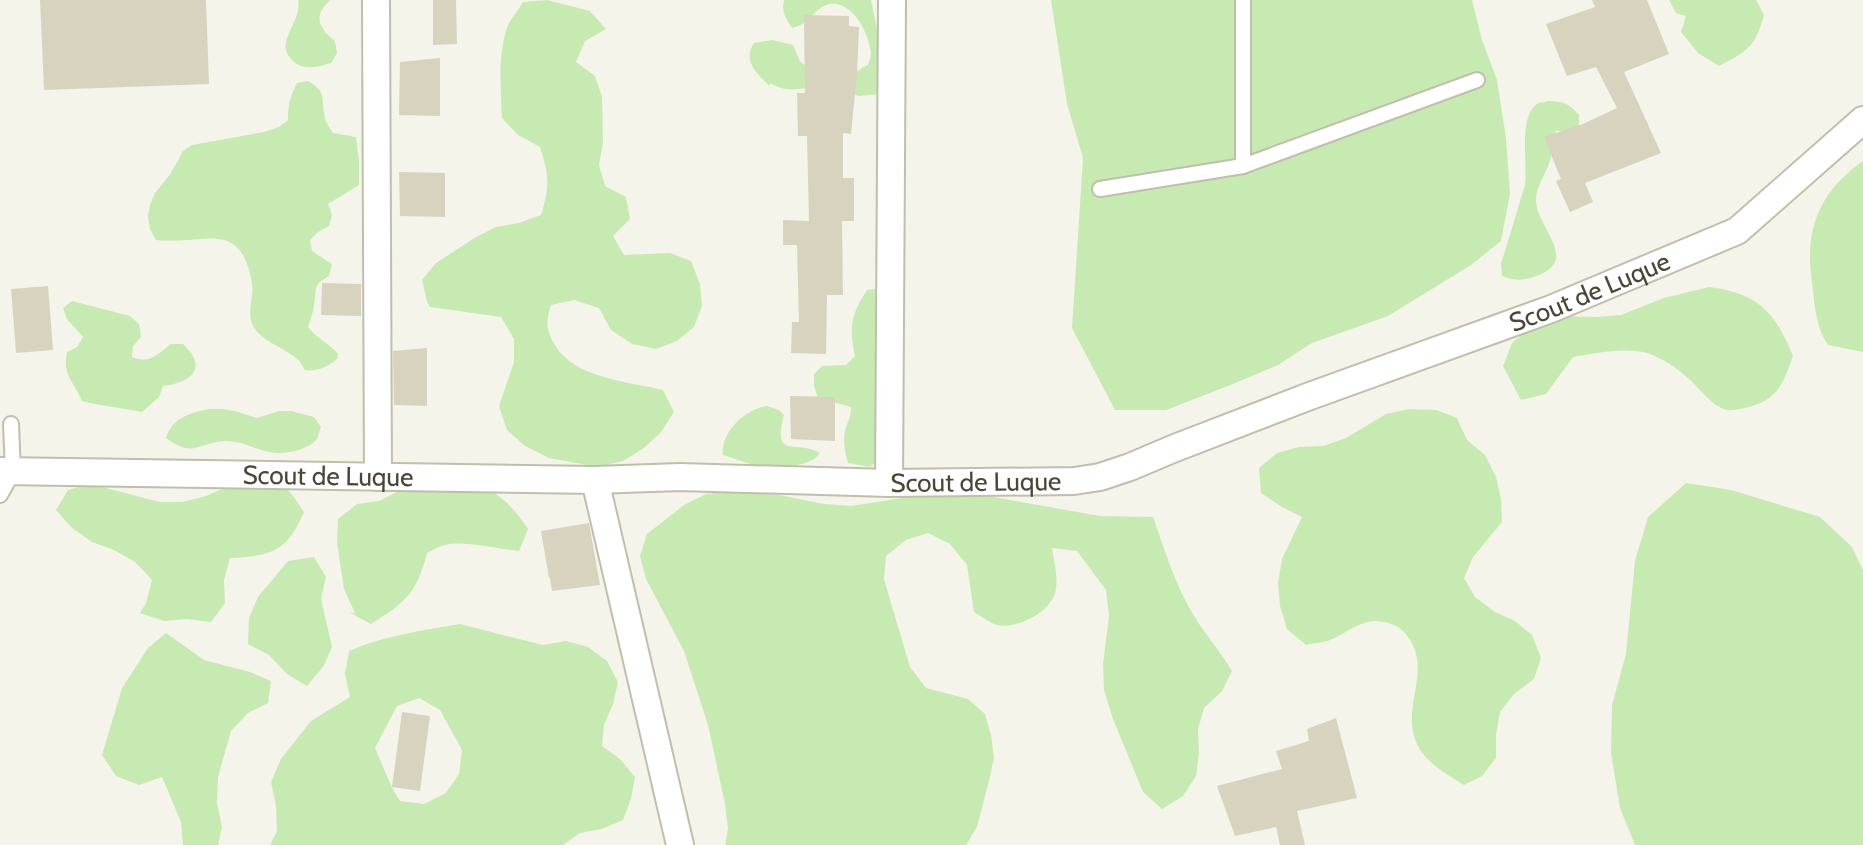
<svg xmlns="http://www.w3.org/2000/svg" width="1863" height="845" viewBox="0 0 1863 845" font-family="Cabin,sans-serif">
<rect width="100%" height="100%" fill="#f5f4ea"/>
<g fill="#c7eab3" fill-rule="evenodd">
<path d="M298,0H330C313,16 318,27 335,41L337,53L331,63C318,67 304,71 293,61C272,42 303,23 298,0Z"/>
<path d="M547,0L590,11L606,29L585,41L576,62L595,76L602,97L603,143L599,165L605,186L626,197L630,219L613,236L624,255L670,253L691,261L700,284L702,306L694,327L677,341L656,349L632,344L611,330L599,308L574,300L551,305C549,312 546,322 548,329C561,378 622,380 663,390L674,412L661,432L644,448L623,461L598,467L549,458L525,446L507,430L499,406L514,362V339L501,317L430,307L427,302L422,280L436,263L476,237L496,227L519,223L541,215C550,187 549,175 540,147L518,135L502,118C501,88 497,51 509,23C513,16 519,9 523,2Z"/>
<path d="M784,0H871L883,58L880,94L858,96L848,90C851,77 855,71 868,65C869,63 871,55 871,53C869,34 853,0 829,4C814,8 810,24 792,28C786,19 781,11 784,0Z"/>
<polygon points="1051,0 1472,0 1482,40 1497,80 1506,138 1510,194 1501,241 1471,265 1388,316 1312,343 1278,365 1228,386 1166,410 1115,410 1072,328 1083,158 1067,104"/>
<path d="M1669,0H1756L1764,15C1755,47 1748,51 1719,66L1698,53L1681,32L1686,16L1676,13Z"/>
<path d="M772,40L793,45L800,61L809,69L812,87C794,90 786,92 770,83V86C757,74 742,61 754,43Z"/>
<path d="M308,81C330,93 319,102 326,121C326,122 332,132 333,133L356,137L359,161V185L328,204L332,215L329,226L318,232L310,240L312,251L332,264L329,276C312,285 317,289 314,306C313,313 310,320 308,327C315,337 329,343 338,354L337,359C327,367 318,372 305,370C304,369 300,361 298,360C285,347 257,341 251,321C248,309 254,296 252,284C241,216 203,246 156,240L150,229L148,216L150,205L155,193L171,173L183,151L192,145L264,132L279,127L288,120C288,105 290,96 297,83Z"/>
<path d="M1549,101C1563,101 1570,104 1579,115V126L1568,133L1556,130C1552,140 1554,150 1550,160C1546,175 1536,185 1536,201C1537,228 1579,259 1539,275C1525,281 1515,281 1502,276L1501,264L1525,185C1528,164 1518,117 1537,104C1538,103 1548,101 1549,101Z"/>
<path d="M1863,161V352L1828,345C1817,329 1815,310 1813,291C1812,281 1810,270 1810,260C1809,217 1828,185 1863,161Z"/>
<path d="M1709,287C1758,293 1775,312 1793,356C1784,381 1779,398 1752,406C1746,408 1734,411 1727,410C1713,407 1699,388 1689,379C1677,368 1662,358 1647,353C1623,347 1597,353 1573,357L1546,394L1521,400L1503,366L1512,343L1531,327L1553,316L1598,317L1621,315L1664,298Z"/>
<path d="M879,288V459L870,467L848,463C845,452 842,439 846,427C849,419 851,416 851,407L818,398L814,386V374L822,366L846,365L855,356C849,326 851,315 867,290Z"/>
<path d="M72,301L130,316L139,324L141,337L133,346L132,357C150,364 157,355 171,344H183C209,368 191,383 163,386L159,397L142,412C121,408 102,406 82,401C74,381 62,376 67,352L77,347L83,337L67,319L63,308Z"/>
<path d="M767,406L779,410L784,415C772,461 796,439 820,453C813,466 781,468 767,467C752,466 737,459 723,455C720,433 745,409 767,406Z"/>
<path d="M210,409H223L235,411L257,418L279,411H291L314,417L321,427C320,429 318,437 317,439C307,451 283,455 269,452C254,449 242,441 226,441C197,442 195,459 166,438C171,418 192,412 210,409Z"/>
<path d="M1409,409L1436,410L1457,418L1467,440L1485,455L1496,477L1501,499L1502,522L1473,557L1464,578L1475,597L1495,612L1515,621L1532,635L1541,658L1534,679L1514,694L1500,712L1496,734V758L1482,776L1464,785C1444,772 1423,762 1415,739C1402,702 1435,667 1404,632C1396,624 1387,622 1376,621C1359,621 1345,634 1330,640C1323,643 1314,643 1306,645L1287,629L1280,606L1278,583L1282,559L1302,517L1282,507L1261,493L1259,468L1277,453L1299,447L1323,446L1346,438L1386,414Z"/>
<path d="M250,477C281,480 288,486 304,512C287,552 271,556 230,558L224,580L225,603L211,622L187,619L164,621L140,613L146,603L152,580L135,562L114,550L92,542L72,528L56,510L68,490L90,484L160,502H183L206,496Z"/>
<path d="M476,483C501,495 512,505 528,529L519,551C499,549 463,540 445,545C439,546 433,550 427,553C417,593 405,603 371,624L349,612L355,613L344,589L337,543L338,519L357,504L379,501L399,491L451,484Z"/>
<polygon points="1686,483 1731,490 1820,517 1852,547 1863,570 1863,845 1635,845 1620,808 1611,753 1612,705 1626,654 1635,561 1648,517"/>
<path d="M730,491L779,495L825,504L851,506L921,495H982L1100,516L1153,517C1164,548 1174,581 1190,609C1202,631 1219,649 1232,671L1222,691L1204,708L1198,729L1199,753L1196,776L1183,796L1162,809L1143,792L1113,719L1104,690L1103,664L1109,616L1106,590L1077,551L1052,548C1054,562 1059,579 1055,593C1049,613 1017,629 997,625C990,623 981,616 974,612L967,565L950,544L928,533L906,540L886,556L884,579L910,667L926,688L968,699L985,714L991,735L994,758L989,781L977,827L966,845H725L728,829L725,804L708,725L684,651L646,579L640,556L647,534L684,505L706,494Z"/>
<polygon points="314,557 326,577 321,599 332,647 323,667 307,686 287,674 269,655 248,644 249,618 258,597 288,561"/>
<path d="M460,624L543,645L566,641L588,647L607,661L618,682L613,704L604,725L602,746L620,759L635,777L631,799L623,820L602,829L580,833L563,845H270L277,831L276,806L271,782L281,759L311,721L350,697L345,674L349,651C383,636 423,630 460,624ZM419,698L440,710L462,750L459,774L446,793L424,804L400,801C388,782 384,768 375,748L397,706Z"/>
<polygon points="166,633 204,660 250,672 271,681 268,703 248,713 231,731 218,777 217,803 222,827 218,845 183,845 181,822 162,777 139,785 116,776 102,755 122,688 148,648"/>
</g>
<g fill="#d8d3bf">
<polygon points="40,0 206,0 209,84 44,90"/>
<polygon points="433,0 456,0 457,44 433,45"/>
<polygon points="1592,0 1647,0 1669,54 1624,72 1661,153 1585,183 1593,202 1570,212 1556,181 1561,179 1544,137 1583,124 1617,108 1596,67 1567,76 1546,24 1595,7"/>
<polygon points="804,15 849,16 849,26 859,27 857,73 851,134 843,133 843,178 854,178 854,221 842,221 843,295 827,295 826,354 791,353 792,322 799,322 797,245 783,245 783,220 809,221 807,136 798,136 797,93 805,93"/>
<polygon points="440,58 440,116 399,115 400,62"/>
<polygon points="399,172 445,173 445,217 400,216"/>
<polygon points="322,283 361,284 361,316 321,315"/>
<polygon points="48,286 53,350 16,353 11,289"/>
<polygon points="427,348 427,406 394,405 393,351"/>
<polygon points="790,396 835,397 835,441 791,439"/>
<polygon points="589,523 600,585 552,591 550,578 549,578 541,531"/>
<polygon points="402,712 430,716 420,791 392,787"/>
<polygon points="1336,718 1357,798 1297,811 1305,845 1280,845 1276,827 1235,836 1217,786 1282,769 1276,751 1309,741 1307,729"/>
</g>
<g fill="none" stroke-linecap="round" stroke-linejoin="round">
<defs>
<g id="service">
<polyline points="1243,166 1477,80"/>
<polyline points="1100,189 1243,166 1243,0"/>
<polyline points="0,495 13,472 11,424"/>
</g>
<g id="minor">
<polyline points="376,0 378,477"/>
<path id="s1" d="M0,471L595,480L680,477L889,483L1074,481L1100,477L1130,467L1175,448L1310,396L1551,309L1737,231L1863,120"/>
<polyline points="595,480 680,845"/>
<polyline points="889,483 892,0"/>
</g>
</defs>
<use href="#service" stroke="#c1beac" stroke-width="18"/>
<use href="#minor" stroke="#c1beac" stroke-width="30"/>
<use href="#service" stroke="#fff" stroke-width="14"/>
<use href="#minor" stroke="#fff" stroke-width="26"/>
</g>
<g text-anchor="middle" stroke-width="6" stroke-linejoin="round" paint-order="stroke">
<g font-size="26" fill="#4a4638" stroke="#fff">
<text dy="9" stroke="none"><textPath href="#s1" startOffset="1624">Scout de Luque</textPath></text>
<text dy="9" stroke="none"><textPath href="#s1" startOffset="328">Scout de Luque</textPath></text>
<text dy="9" stroke="none"><textPath href="#s1" startOffset="976">Scout de Luque</textPath></text>
</g>
</g>
</svg>
